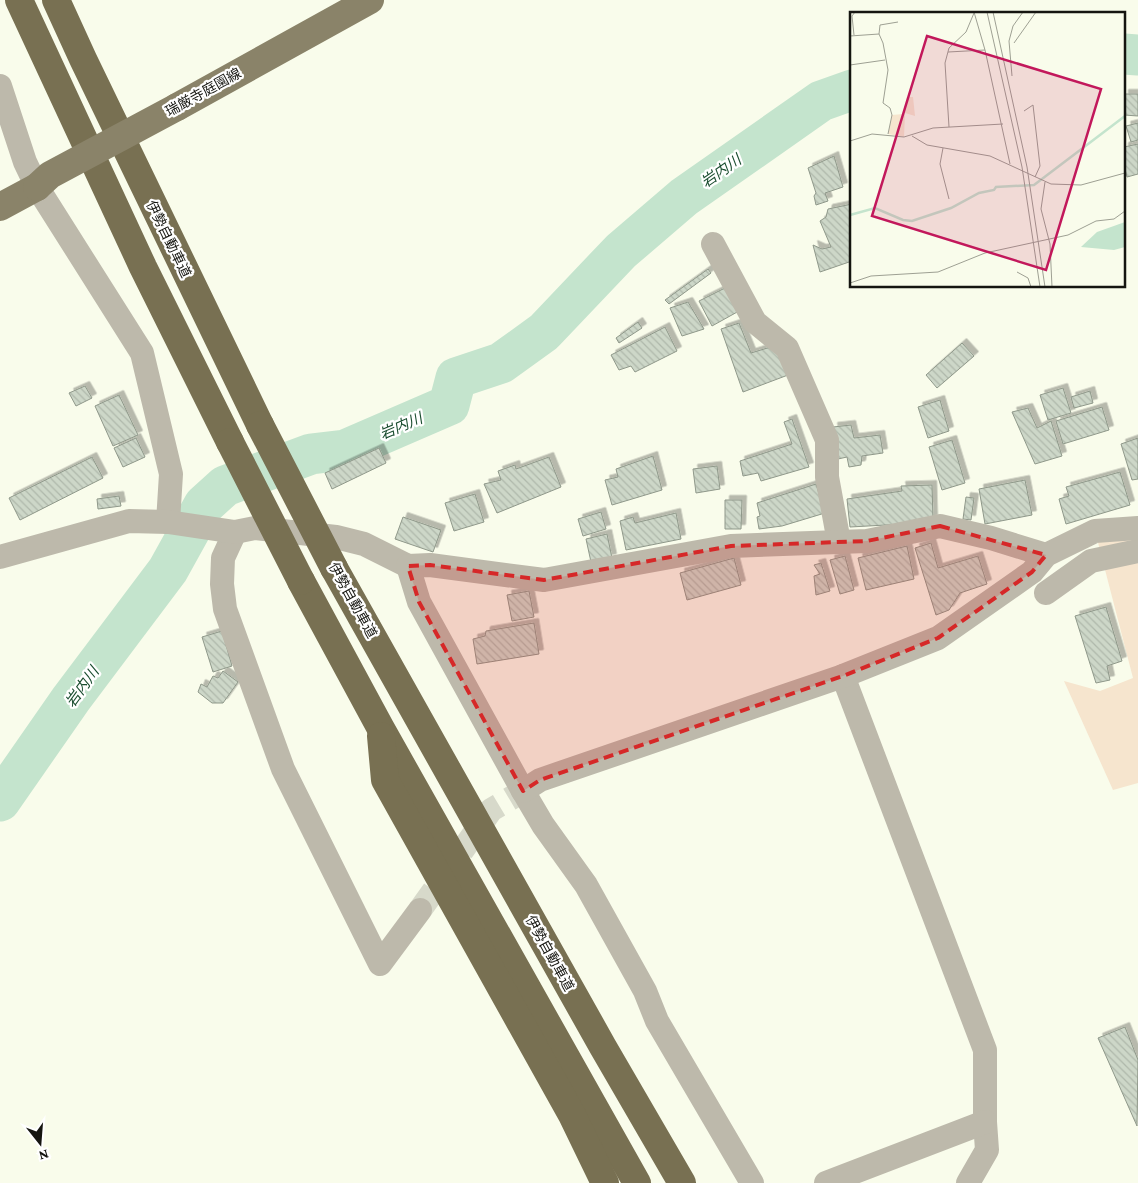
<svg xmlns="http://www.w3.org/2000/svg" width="1138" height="1183" viewBox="0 0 1138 1183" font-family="'Crimson Pro','Noto Sans JP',serif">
<defs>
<pattern id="building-back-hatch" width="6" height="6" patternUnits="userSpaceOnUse" patternTransform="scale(1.25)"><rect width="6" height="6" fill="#cdd7c8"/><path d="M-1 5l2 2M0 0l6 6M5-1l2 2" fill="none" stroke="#afb8ab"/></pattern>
<filter id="shadow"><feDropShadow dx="4.5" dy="-4.5" stdDeviation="0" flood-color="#0004"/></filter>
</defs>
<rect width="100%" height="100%" fill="#f9fceb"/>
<polygon fill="#f6e5ce" points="1138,528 1138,783 1113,790 1064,681 1100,691 1133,678 1095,531"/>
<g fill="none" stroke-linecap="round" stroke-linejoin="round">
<g stroke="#c4e4cd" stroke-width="41">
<polyline points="1124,54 1138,55"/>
<polyline points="0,801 71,699 168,570 204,505 225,486 311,454 345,450 449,405 456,378 501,363 544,332 621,251 684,197 821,101 852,90"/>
</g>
</g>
<g fill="url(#building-back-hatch)" stroke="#8f988a" filter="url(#shadow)">
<polygon points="1124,94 1138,94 1138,116 1124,115"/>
<polygon points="1138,123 1138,140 1131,142 1126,126"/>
<polygon points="1138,144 1138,174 1127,177 1124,165 1124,147"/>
<polygon points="834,156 843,187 825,193 828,201 816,205 814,196 816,193 808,168"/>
<polygon points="852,204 852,235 850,236 852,244 852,261 820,272 813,245 822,249 831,247 820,221 826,217 828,209"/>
<polygon points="708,269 711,273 669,304 665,300"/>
<polygon points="727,287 739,311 712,326 699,301"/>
<polygon points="688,302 704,329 682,336 670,308"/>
<polygon points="638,322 642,328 619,343 616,338"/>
<polygon points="739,323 751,353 774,346 788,375 743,392 721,329"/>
<polygon points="665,327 677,351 635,372 631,366 619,370 611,355"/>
<polygon points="962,343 974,356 937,388 926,375"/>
<polygon points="85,386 92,398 76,406 69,393"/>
<polygon points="1063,388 1071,413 1048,420 1040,395"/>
<polygon points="1090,391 1093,403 1074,408 1071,397"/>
<polygon points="119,395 138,435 113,446 95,406"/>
<polygon points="940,400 949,431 928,438 918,407"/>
<polygon points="1102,407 1109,430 1063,444 1056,421"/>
<polygon points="1028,408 1037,428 1051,421 1062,456 1035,464 1012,412"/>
<polygon points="792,419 809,467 761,481 758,473 743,476 740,461 792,444 784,422"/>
<polygon points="851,425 854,438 880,435 883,453 862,456 861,465 849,467 847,457 838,459 833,427"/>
<polygon points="136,438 145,457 123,467 114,448"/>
<polygon points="1138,438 1138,479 1132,480 1121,444"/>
<polygon points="952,440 965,483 942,490 929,447"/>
<polygon points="379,448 386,463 332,489 325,473"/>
<polygon points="653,456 662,490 612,505 605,480 618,477 616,469"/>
<polygon points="92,457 103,478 20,520 9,498"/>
<polygon points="549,457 561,487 497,513 484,484 501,480 498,471 515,465 516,469"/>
<polygon points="717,466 720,489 696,493 693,469"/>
<polygon points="1120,472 1130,505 1066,524 1059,499 1069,496 1066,487"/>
<polygon points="1025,480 1032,515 985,524 979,489"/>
<polygon points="816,484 825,513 782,526 759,529 757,517 760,516 757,503"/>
<polygon points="932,485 933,519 904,524 850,527 847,499 902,491 901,486"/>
<polygon points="475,494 484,522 454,531 445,503"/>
<polygon points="119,496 121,506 98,509 97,499"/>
<polygon points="966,497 974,498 971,520 963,519"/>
<polygon points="725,500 742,500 741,529 725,529"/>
<polygon points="601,512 606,529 583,536 578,519"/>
<polygon points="676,513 681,539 626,550 620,521 633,517 635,523"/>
<polygon points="403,517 441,530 433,552 395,539"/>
<polygon points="607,534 612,558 591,562 586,539"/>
<polygon points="931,543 938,568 978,556 987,584 960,593 949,610 936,615 915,548"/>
<polygon points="907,546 914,579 866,590 858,558"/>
<polygon points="845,556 854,590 840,594 830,560"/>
<polygon points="734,558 741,585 687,600 680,573"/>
<polygon points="821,563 830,591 816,595 814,576 820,574 814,565"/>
<polygon points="529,591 534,617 512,621 507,595"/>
<polygon points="1106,607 1122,661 1107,666 1110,680 1096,683 1075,616"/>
<polygon points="534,623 539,654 477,664 473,639 485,636 486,631"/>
<polygon points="222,631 232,666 213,672 202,637"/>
<polygon points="223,671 238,682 223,703 212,703 198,692 201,684 207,687 213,676 218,678"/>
<polygon points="1125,1027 1138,1060 1137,1126 1098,1038"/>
</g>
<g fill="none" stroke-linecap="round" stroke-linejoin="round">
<polyline stroke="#d7d9ca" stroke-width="24" stroke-dasharray="24 12" stroke-linecap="butt" points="420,910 491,810 523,791"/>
<g stroke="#bdb9ab" stroke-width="24">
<polyline points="0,86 25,162 37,187 142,353 171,474 168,522"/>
<polyline points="713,244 755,322 787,348 827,440 827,477 839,542"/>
<polyline points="235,532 223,558 222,584 225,609 283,769 380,964 420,910"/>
<polyline points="0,557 129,521 168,522 235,532 255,528 336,537 364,544 408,566 430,565 544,580 731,546 867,541 940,526 991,538 1046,555"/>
<polyline points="408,566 419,602 523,791 543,825 586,885 645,991 657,1021 752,1183"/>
<polyline points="1046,593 1091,561 1138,551"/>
<polyline points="843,676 985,1050 985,1122 987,1150 968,1183"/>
<polyline points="523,791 540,780 843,676 938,638 1032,572 1046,555 1095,531 1138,528"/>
<polyline points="826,1183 985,1122"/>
</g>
<g stroke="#8a8369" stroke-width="28">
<polyline points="177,107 370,0"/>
<polyline points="0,207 37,187"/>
</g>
<g stroke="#787052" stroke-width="28">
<polyline points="19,0 143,267 230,442"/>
<polyline points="56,0 83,59 260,425"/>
<polyline points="334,568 603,1047 682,1183"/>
<polyline points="301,581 380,727 637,1183"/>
<polyline points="381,736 385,780 572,1115 605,1183"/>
</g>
<polyline stroke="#8a8369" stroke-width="28" points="37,187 50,175 177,107"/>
<g stroke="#787052" stroke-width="28">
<polyline points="260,425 334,568"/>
<polyline points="230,442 301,581"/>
</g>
</g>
<path fill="#d62828" fill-opacity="0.2" stroke="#d62828" stroke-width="4" stroke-dasharray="10 6" stroke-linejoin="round" d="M940,526L1046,555L1032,572L938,638L843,676L540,780L523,791L419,602L408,566L430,565L544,580L731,546L867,541Z"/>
<g text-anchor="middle" stroke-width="4.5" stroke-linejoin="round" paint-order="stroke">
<g font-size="14" fill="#151510" stroke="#fff">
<text transform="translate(203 92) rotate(-29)" y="5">瑞厳寺庭園線</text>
<text transform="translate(169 239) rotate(64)" y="5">伊勢自動車道</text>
<text transform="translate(353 600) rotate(61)" y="5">伊勢自動車道</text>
<text transform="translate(550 953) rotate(61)" y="5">伊勢自動車道</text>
</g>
<g font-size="15" font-style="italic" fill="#1a4d2f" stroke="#fff">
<text transform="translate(721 171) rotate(-35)" y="5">岩内川</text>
<text transform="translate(401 426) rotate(-23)" y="5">岩内川</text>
<text transform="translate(82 687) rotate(-54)" y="5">岩内川</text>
</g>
</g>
<g transform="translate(850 12)">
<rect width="275" height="275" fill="#f9fceb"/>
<path d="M57,85H63L65,104L55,101L54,125L38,122L42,103L53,102Z" fill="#f6e5ce"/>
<path d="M275,210V235L264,238L231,235L247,220Z" fill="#c4e4cd"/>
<path fill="none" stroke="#c4e4cd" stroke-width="2.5" d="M0,203L25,196L53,208L62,209L101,196L129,181L144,178L146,175L184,173L275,104"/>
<path fill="none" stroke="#9ea093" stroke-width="1" d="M124,0L135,38L160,152M137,0L172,155L190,275M143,0L177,155L195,275M29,22L30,13L48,10M4,23L2,4L5,0M0,24L29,22L33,31L38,58L33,91L40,96L42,103L38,122M164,31L186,0M98,40L135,38M0,53L35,48M162,64L159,29L163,14L173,0M174,99L183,93L190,154L185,165M99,115L95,51L99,36L116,20L124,1M62,124L77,133L140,144L201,172L231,173L275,161M0,129L22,122L54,125L83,116L153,112M93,136L90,152L99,187M0,149V129M195,170L191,197L200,232L202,275M167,260L178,266L181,275M0,271L21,264L88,260L135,241L218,223L246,209L264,207L275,199"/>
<path fill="#c2185b" fill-opacity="0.15" stroke="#c2185b" stroke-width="2.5" d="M77,24L251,77L196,258L22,204Z"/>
<rect width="275" height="275" fill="none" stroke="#151510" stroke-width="2.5"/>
</g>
<g transform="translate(40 1143) rotate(163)" stroke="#ffffff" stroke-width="4" paint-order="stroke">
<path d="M0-4L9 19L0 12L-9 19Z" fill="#151510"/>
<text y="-8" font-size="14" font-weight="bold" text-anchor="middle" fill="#151510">N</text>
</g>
</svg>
